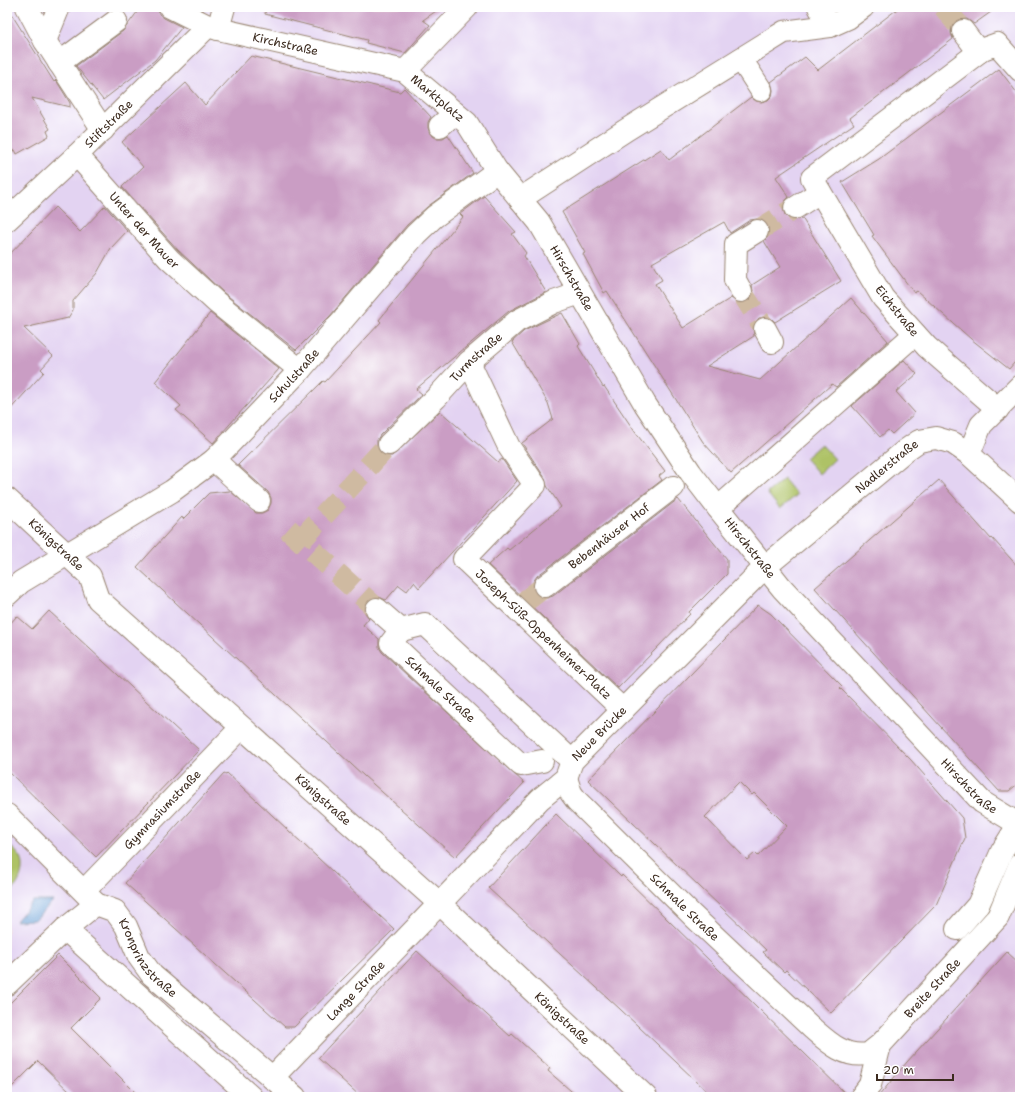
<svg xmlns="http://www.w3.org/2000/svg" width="1027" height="1104" viewBox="0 0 1027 1104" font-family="'Shantell Sans',sans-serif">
<rect width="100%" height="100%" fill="#fff"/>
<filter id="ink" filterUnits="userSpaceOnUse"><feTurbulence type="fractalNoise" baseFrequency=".025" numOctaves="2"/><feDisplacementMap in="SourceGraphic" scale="8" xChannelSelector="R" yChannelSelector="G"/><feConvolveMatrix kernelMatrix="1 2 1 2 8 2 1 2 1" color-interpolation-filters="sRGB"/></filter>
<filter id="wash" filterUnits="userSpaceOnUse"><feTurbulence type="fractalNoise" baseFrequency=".012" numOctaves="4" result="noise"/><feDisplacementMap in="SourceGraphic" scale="16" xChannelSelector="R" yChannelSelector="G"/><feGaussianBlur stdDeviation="0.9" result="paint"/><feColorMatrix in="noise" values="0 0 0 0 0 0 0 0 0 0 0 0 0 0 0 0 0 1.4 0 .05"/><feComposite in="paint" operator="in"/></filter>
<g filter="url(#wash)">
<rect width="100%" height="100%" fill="#f4dec2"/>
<rect fill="#e3d3f2" x="7" y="7" width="1013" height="1090"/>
<g fill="#aec266" stroke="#747642">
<polygon points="821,444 835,459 819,474 805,458"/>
<polygon points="784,479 797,495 780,509 767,493"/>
<path d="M7,845C30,856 24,883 7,895Z"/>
</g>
<polygon fill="#679fd5" stroke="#51647a" points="33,901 53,901 35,920 16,921"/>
<g id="blocks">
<g fill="#ca9dc4" fill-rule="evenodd">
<polygon points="7,7 54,82 56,80 70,103 70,107 32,98 50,129 47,131 49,136 17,154 15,150 7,155"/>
<polygon points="141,7 158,7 159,14 164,18 182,27 155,60 103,100 76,66 123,31"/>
<polygon points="266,7 442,7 423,20 430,25 405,53 366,43 367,40 265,14"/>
<path d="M900,7H998L974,24L967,19H962L956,21L951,27V33L953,39L850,118L854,124L776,177L789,197L784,202L783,208L785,215L789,219L795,220L802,218L841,281L775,322L771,318L766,317L759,318L754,323L753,328L754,336L707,366L760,380L851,298L888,341L836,387L832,384L731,473L703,442L607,291L604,293L583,254L585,253L562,212L661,149L669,160L751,97L756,101L761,102L768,100L772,96L773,90L771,82L805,57L818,70ZM757,219L763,220L768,225L769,230L768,237L764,241L780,267L752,285L753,292L752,297L747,302L740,303L731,298L683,328L655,284L662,280L652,263L724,222L730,233L750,220Z"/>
<polygon points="251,56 400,92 404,88 431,117 428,122 428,128 430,134 436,138 443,138 448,135 473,173 427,207 407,225 330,316 296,350 224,293 178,250 122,187 143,167 122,142 186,83 205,105"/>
<polygon points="999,69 1020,97 1020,356 1009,369 971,339 917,291 914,293 872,236 874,235 842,182 879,159"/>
<polygon points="484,196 516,232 512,234 526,253 524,256 546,292 509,311 416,389 422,394 380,435 377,440 377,447 380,452 385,456 392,456 440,411 498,462 502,459 517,481 419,588 414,582 407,591 399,585 386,600 379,597 373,597 368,601 365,607 365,613 369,618 363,625 379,639 379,647 382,652 524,783 455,857 364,776 137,567 182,517 183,519 209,493 230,491 256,513 262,513 268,510 271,503 271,498 268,492 238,465 323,381 325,382 381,322 379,320 463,217 460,214"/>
<polygon points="105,206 127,231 111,248 97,273 73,301 73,310 68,318 24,328 53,356 41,369 44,372 7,413 7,257 55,207 80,232"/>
<polygon points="210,313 279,369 213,443 176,410 181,406 155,382"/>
<polygon points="562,313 580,344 578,346 603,387 604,386 635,432 665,471 659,476 662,480 537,576 533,582 533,587 535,593 541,598 547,598 553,596 678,499 727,559 727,574 689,612 690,614 618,688 488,565 507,548 509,550 561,507 547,486 545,478 522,443 553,419 548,403 512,342 524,331"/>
<polygon points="904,360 917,374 896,392 915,413 892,434 888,430 880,437 852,406"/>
<polygon points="939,480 991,539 992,538 1020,569 1020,782 1009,791 999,791 815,588"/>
<path d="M758,605L771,614L842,686L840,688L911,760L962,818L965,838L936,905L831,1013L786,970L784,972L763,952L766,950L588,780ZM739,782L752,795L754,793L787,826L758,856L755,853L747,860L705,817Z"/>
<polygon points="49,611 199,750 96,857 7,770 7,627 17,616 32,629"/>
<polygon points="224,773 226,774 227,773 394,929 294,1027 285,1027 125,883"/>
<polygon points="556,814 621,877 622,875 849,1097 713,1097 620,1009 488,888"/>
<polygon points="417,951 510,1036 512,1034 550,1068 548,1071 578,1097 361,1097 318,1058"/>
<polygon points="1007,952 1020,964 1020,1097 878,1097 907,1062"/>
<polygon points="58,955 101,998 71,1028 140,1097 75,1097 38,1061 7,1092 7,1006"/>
</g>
</g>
</g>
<g filter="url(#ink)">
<use href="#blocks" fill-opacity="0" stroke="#988470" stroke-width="1"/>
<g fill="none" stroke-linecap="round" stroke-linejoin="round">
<g stroke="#cfbaa1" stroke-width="22" stroke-dasharray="22 11" stroke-linecap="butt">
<polyline points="944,7 963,31"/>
<polyline points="757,231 795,208"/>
<polyline points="741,291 765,329"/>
<polyline points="288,529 377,609"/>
<polyline points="301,540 389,444"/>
<polyline points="523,603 545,586"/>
</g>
<defs>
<g id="minor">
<polyline points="27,7 45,41 103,130"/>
<path id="s1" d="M170,7L208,26L218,29L405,71L467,123L497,171L539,222L645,404L691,473L718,508L782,588L982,802L1020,825"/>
<polyline points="819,7 830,26"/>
<polyline points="218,29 224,7"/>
<polyline points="963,31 979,52"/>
<polyline points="45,41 59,7"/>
<polyline points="741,59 761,90"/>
<polyline points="59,63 116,21"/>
<polyline points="405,71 467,7"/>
<polyline points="440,126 455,113"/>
<path id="s2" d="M77,155L169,259L216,302L300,370"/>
<polyline points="520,199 626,130 784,32 830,26 848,18 863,7"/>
<polyline points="795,208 820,192"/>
<path id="s3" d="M7,220L77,155L208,26"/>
<polyline points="741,291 735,280 736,244 757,231"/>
<polyline points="765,329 772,342"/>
<path id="s4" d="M469,362L509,447L535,485L464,559L623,710"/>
<polyline points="998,409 927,347 883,298 812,178 983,49 997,44 1020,70"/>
<path id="s5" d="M389,444L436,398L469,362L517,321L554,302L580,293"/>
<polyline points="969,454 981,425 1020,386"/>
<polyline points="214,460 259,501"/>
<path id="s6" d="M7,499L90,576L98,599L439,903L646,1097"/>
<polyline points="718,508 915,334"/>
<path id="s7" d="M545,586L673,487"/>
<path id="s8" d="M7,595L21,582L172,491L214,460L300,370L416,234L434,217L497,171"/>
<polyline points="377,609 401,630"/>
<polyline points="401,630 425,624 572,761"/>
<path id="s9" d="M401,630L391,643L521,765L542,761"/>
<path id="s10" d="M566,778L571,793L577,801L693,916L813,1029C828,1042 845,1058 867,1054C871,1053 876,1047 880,1045L998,917L1020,864"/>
<path id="s11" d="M7,815L96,904L115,911L126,926L139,957L152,975L295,1097"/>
<path id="s12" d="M84,891L241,728"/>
<polyline points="65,929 251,1097"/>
<polyline points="957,929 978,905 1002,851 1020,822"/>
<polyline points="7,984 65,929 96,904"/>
<path id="s13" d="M272,1078L540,799L566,778L572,761L765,567L906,450L919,441L936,438L953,443L969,454L1020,501"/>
<polyline points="861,1097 870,1085 880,1045"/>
</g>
</defs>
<use href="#minor" stroke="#988470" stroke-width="24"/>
<use href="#minor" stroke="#fff" stroke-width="22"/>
</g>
</g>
<g text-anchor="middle" stroke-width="3.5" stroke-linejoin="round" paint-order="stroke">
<g font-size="12" fill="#3b2a1e" stroke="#fff">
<text dy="4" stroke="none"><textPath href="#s1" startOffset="122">Kirchstraße</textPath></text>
<text dy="4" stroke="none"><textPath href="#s1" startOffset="287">Marktplatz</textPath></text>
<text dy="4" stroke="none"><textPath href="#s3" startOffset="140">Stiftstraße</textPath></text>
<text dy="4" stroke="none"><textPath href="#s2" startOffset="101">Unter der Mauer</textPath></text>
<text dy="4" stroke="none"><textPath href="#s1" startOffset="513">Hirschstraße</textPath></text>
<text transform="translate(897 311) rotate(51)" y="4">Eichstraße</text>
<text dy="4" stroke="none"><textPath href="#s5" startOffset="123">Turmstraße</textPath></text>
<text dy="4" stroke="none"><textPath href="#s8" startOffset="364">Schulstraße</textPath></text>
<text dy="4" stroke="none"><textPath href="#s13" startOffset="870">Nadlerstraße</textPath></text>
<text dy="4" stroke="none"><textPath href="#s7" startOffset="81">Bebenhäuser Hof</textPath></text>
<text dy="4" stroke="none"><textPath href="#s6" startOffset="67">Königstraße</textPath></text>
<text dy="4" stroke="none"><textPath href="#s1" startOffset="837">Hirschstraße</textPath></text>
<text dy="4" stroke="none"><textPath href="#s4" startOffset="352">Joseph-Süß-Oppenheimer-Platz</textPath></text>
<text dy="4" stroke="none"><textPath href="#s9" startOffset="84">Schmale Straße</textPath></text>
<text dy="4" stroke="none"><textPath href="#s13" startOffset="477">Neue Brücke</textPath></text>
<text dy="4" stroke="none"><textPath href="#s1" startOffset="1161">Hirschstraße</textPath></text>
<text dy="4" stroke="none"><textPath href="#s6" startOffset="439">Königstraße</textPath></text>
<text dy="4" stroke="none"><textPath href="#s12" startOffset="113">Gymnasiumstraße</textPath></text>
<text dy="4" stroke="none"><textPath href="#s10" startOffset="177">Schmale Straße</textPath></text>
<text dy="4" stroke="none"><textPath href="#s11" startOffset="204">Kronprinzstraße</textPath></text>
<text dy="4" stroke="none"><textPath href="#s10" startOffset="509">Breite Straße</textPath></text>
<text dy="4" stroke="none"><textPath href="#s13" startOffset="121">Lange Straße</textPath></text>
<text dy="4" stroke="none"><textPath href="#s6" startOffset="763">Königstraße</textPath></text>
</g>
</g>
<rect width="1027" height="1104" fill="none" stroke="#fff" stroke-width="24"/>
<path d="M877 1074v6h76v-6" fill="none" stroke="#3b2a1e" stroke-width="2"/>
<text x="883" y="1074" font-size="12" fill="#3b2a1e" stroke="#ffffff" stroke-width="3" paint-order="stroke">20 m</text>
</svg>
